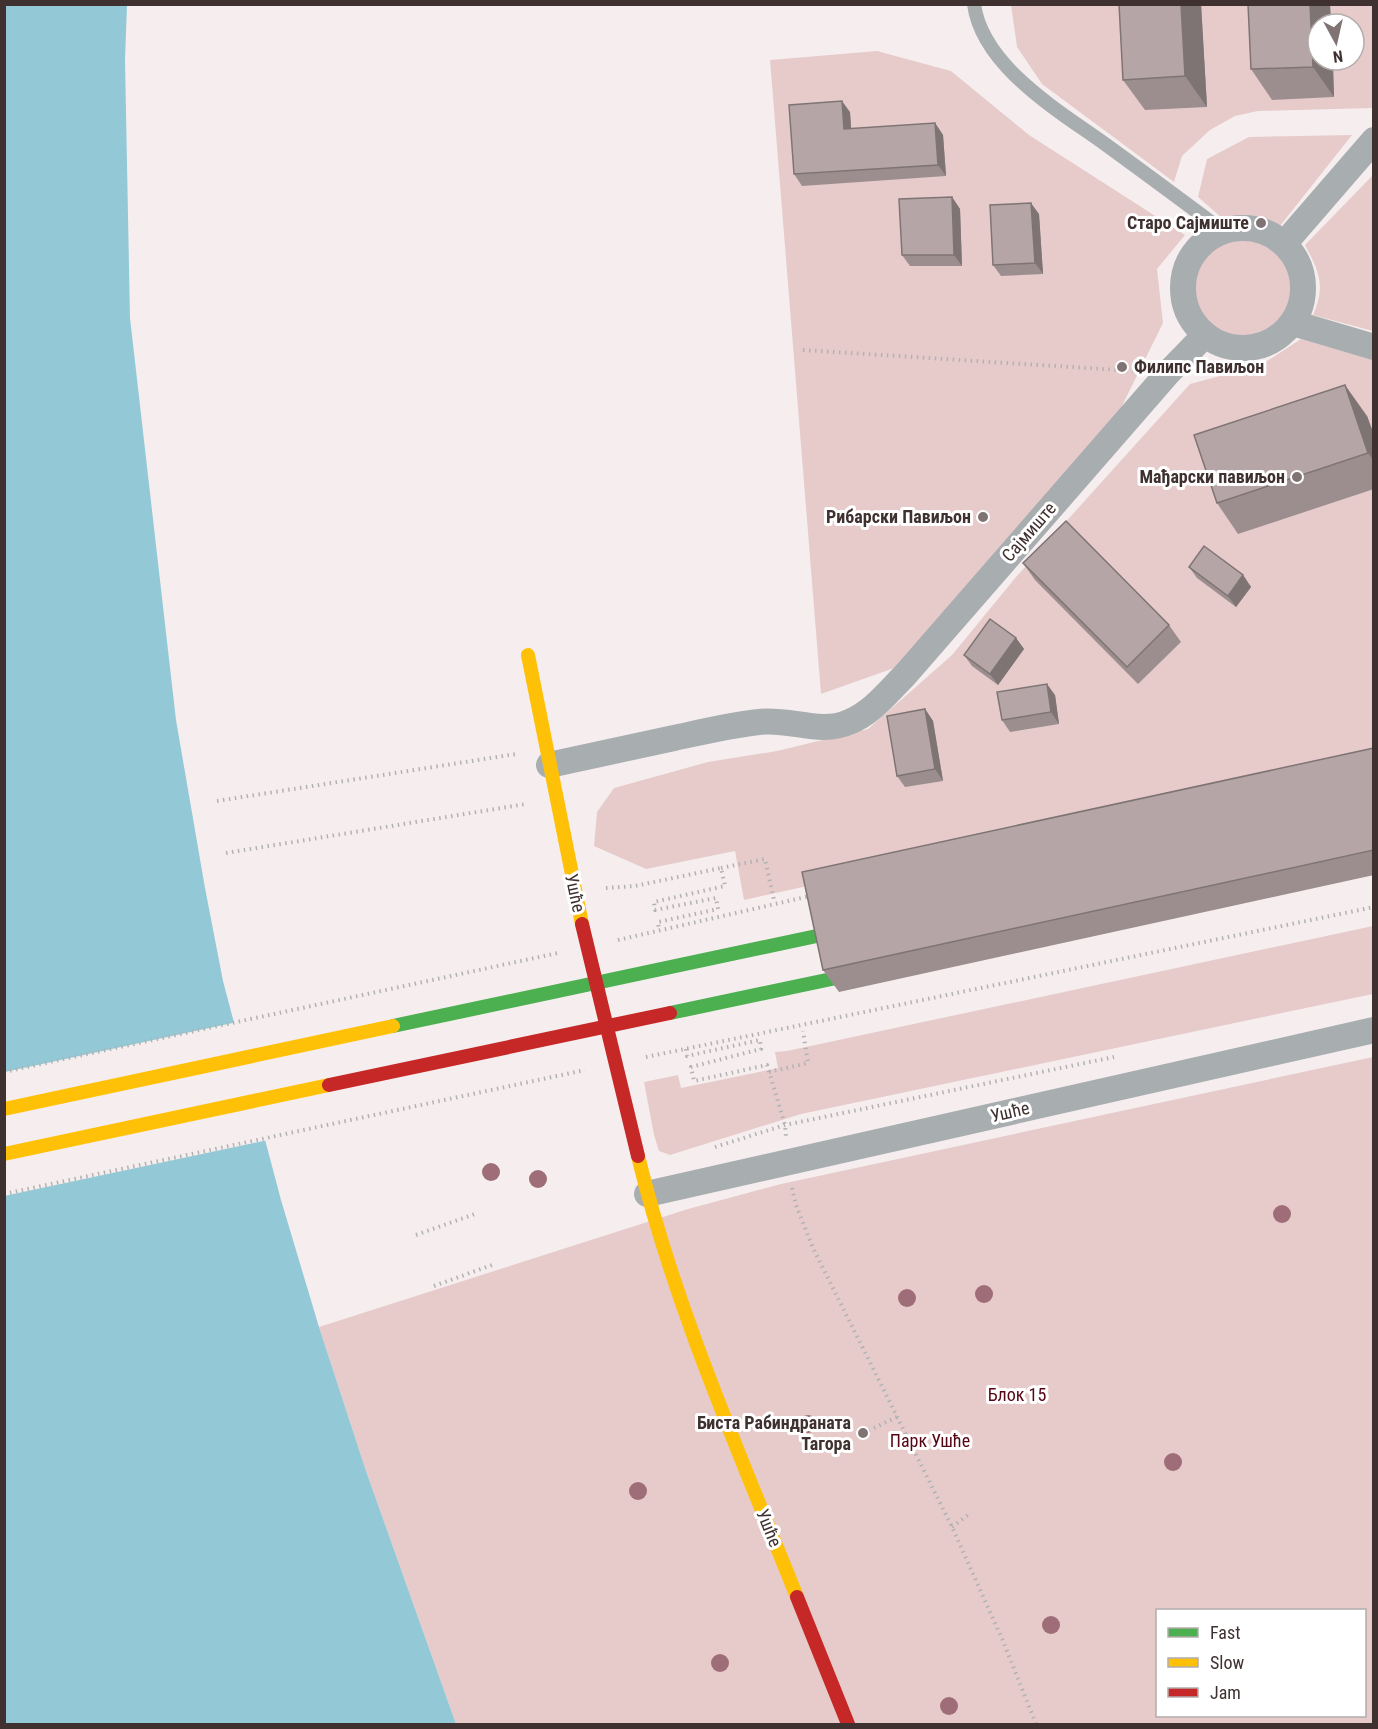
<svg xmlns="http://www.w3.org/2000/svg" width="1378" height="1729" viewBox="0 0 1378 1729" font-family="'Roboto Condensed',sans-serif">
<rect width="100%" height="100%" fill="#f6eeee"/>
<g fill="#e7cbcb" fill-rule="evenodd">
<path d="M1011,5H1373V108L1258,111L1235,116L1210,130L1182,156L1174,182L1042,84L1017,47ZM1318,24H1354V60H1318Z"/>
<polygon points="877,51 951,71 1029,135 1185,235 1157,269 1163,323 1117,416 897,667 821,694 770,60"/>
<polygon points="1352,135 1280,226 1268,224 1245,215 1222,218 1198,197 1207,159 1249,137"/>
<path d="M1373,175V331L1313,315C1326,286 1319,271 1305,245Z"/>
<path d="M1244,238C1252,240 1260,241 1266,244C1286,254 1297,289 1288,309C1286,314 1281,319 1278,324C1276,326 1275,329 1272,331C1259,341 1219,339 1207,327C1186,306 1191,249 1222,239C1228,237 1237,238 1244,238Z"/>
<polygon points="1301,339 1373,360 1373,761 744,900 735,851 646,869 594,846 597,812 614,788 708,762 777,751 868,729 952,655 1016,577 1190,384 1261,365"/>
<polygon points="1373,926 1373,994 801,1114 670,1155 659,1151 654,1135 644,1082 678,1075 681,1088 778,1068 775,1052 787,1051"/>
<path d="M1373,1057V1724H456L366,1471L319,1327L688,1209L781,1184ZM1158,1610H1364V1716H1158Z"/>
</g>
<polygon fill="#93c9d6" points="5,5 127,5 125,60 130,318 176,720 205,888 223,981 281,1200 319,1327 366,1471 456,1724 5,1724"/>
<polygon fill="#f6eeee" points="237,1022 268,1140 4,1196 5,1072"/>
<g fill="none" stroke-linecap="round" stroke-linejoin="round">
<g stroke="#b1b2b2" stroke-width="4" stroke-dasharray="1.5 4.5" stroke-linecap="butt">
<polyline points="803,350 1134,371"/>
<polyline points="217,801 516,754"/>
<polyline points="226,853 526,804"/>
<polyline points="721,868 765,859 774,900"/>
<polyline points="606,888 635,886 721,868 725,886 654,902 655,910 716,898 718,909 658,922 659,931"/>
<polyline points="618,940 810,896"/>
<polyline points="686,1049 687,1056 760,1040 761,1049 691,1067 694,1081 767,1065 785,1125 786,1136"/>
<polyline points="646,1057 1374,907"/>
<polyline points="4,1072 558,953"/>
<polyline points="769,1072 808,1063 803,1031"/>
<polyline points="715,1147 785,1125 1114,1057"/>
<polyline points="792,1188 796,1205 813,1248 952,1527 1003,1641 1036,1724"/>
<polyline points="4,1194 585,1070"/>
<polyline points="416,1235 475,1214"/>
<polyline points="434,1286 492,1265"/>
<polyline points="863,1433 897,1417"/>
<polyline points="952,1527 968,1515"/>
</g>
<path stroke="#a8adaf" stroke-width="14" d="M974,4C982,66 1059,111 1105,144C1145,173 1184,202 1223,231"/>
<g stroke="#a8adaf" stroke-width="26">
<circle cx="1243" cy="288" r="60"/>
<polyline points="1284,244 1374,140"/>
<polyline points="1293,323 1374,347"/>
<path d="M549,765C591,756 632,747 674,738C702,732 731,725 759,722C790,718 820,735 849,722C872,713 888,692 905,675L1168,373L1204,336"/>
<polyline points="647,1194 1374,1030"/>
</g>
<g stroke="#4caf50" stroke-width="14">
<polyline points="670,1013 874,970"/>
<polyline points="393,1026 859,927"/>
</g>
<g stroke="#ffc107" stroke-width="14">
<polyline points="528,655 582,924"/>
<polyline points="4,1109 393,1026"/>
<polyline points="4,1154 329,1085"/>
<path d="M638,1156C675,1308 739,1452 797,1597"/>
</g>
<g stroke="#c62828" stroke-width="14">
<polyline points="582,924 638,1156"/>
<polyline points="329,1085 670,1013"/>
<polyline points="797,1597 848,1724"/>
</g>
</g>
<g fill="#9f6d77">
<circle cx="491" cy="1172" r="9"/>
<circle cx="538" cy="1179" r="9"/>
<circle cx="1282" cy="1214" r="9"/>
<circle cx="984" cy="1294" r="9"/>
<circle cx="907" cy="1298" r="9"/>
<circle cx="808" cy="1424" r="9"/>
<circle cx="1173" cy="1462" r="9"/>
<circle cx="638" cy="1491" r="9"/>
<circle cx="1051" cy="1625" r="9"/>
<circle cx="720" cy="1663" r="9"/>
<circle cx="949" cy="1706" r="9"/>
</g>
<g fill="#9c8e8f">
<polygon points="1201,4 1207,107 1145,110 1123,80"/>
<polygon points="1248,4 1330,4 1334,97 1272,100 1251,69"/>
<polygon points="850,112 851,129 935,123 943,135 946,176 802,186 794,174"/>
<polygon points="952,197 960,209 962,266 910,266 902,255"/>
<polygon points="1039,214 1043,274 1001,276 993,265"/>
<polygon points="1367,416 1374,435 1374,489 1238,534 1217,503"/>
<polygon points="1023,563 1169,625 1181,642 1138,684 1035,580"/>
<polygon points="1189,567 1243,575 1251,587 1236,607 1197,578"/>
<polygon points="1016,638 1024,649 998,685 972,666 964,655"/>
<polygon points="1055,695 1059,724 1010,732 1002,720"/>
<polygon points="925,709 933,721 943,781 905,787 897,776"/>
<polygon points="1374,748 1374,875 839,992 823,970"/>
</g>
<g fill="#7f7474">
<polygon points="1181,4 1201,4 1207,107 1185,76"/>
<polygon points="1310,4 1330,4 1331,24 1318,24 1318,60 1333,60 1334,97 1313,67"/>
<polygon points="842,101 850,112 852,141 844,129"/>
<polygon points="935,123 943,135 946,176 938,165"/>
<polygon points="952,197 960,209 962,266 954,255"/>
<polygon points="1031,203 1039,214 1043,274 1035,263"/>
<polygon points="1345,385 1367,416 1374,435 1374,461 1368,453"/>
<polygon points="1243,575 1251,587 1236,607 1228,596"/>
<polygon points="1016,638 1024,649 998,685 990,674"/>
<polygon points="1047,684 1055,695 1059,724 1051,712"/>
<polygon points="925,709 933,721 943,781 935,769"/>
</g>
<g fill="#b5a5a6" stroke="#7f7474" stroke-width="1.5">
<polygon points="1119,4 1181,4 1185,76 1123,80"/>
<polygon points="1248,4 1310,4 1313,67 1251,69"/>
<polygon points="842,101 844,129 935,123 938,165 794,174 789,105"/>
<polygon points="952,197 954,255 902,255 899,199"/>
<polygon points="1031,203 1035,263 993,265 990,205"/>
<polygon points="1345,385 1368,453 1217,503 1194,435"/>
<polygon points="1066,521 1169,625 1127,667 1023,563"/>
<polygon points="1204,546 1243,575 1228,596 1189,567"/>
<polygon points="990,619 1016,638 990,674 964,655"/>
<polygon points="1047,684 1051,712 1002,720 997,692"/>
<polygon points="925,709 935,769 897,776 887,716"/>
<polygon points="1374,748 1374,850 823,970 802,872"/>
</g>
<g fill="#807373" stroke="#fff" stroke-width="2">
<circle cx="1261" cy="223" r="6"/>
<circle cx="1122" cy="367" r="6"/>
<circle cx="1297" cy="477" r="6"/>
<circle cx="983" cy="517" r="6"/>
<circle cx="863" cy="1433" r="6"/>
</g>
<g text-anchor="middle" stroke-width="6" stroke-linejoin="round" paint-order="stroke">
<g font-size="18" font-weight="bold" fill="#403131" stroke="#fff" text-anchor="end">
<text x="1249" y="229">Старо Сајмиште</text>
<text x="1134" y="373" text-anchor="start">Филипс Павиљон</text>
<text x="1285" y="483">Мађарски павиљон</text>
<text x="971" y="523">Рибарски Павиљон</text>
<text x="851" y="1429">Биста Рабиндраната<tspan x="851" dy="21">Тагора</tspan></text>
</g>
<g font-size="18" fill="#403131" stroke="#fff">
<text transform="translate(1029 532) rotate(-49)" y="6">Сајмиште</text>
<text transform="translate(575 893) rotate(78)" y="6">Ушће</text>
<text transform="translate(1010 1112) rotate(-13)" y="6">Ушће</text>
<text transform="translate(769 1528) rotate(68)" y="6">Ушће</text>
</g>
<g font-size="18" fill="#570415" stroke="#fff">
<text x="1017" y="1401">Блок 15</text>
<text x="930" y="1447">Парк Ушће</text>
</g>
</g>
<rect width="1378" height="1729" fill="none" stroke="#403131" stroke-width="12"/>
<rect x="1156" y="1609" width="210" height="108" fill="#ffffff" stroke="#b3adad" stroke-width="1.5"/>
<rect x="1168" y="1628" width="30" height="9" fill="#4caf50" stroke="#b3adad" stroke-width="1.5"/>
<text x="1210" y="1639" font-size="18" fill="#403131">Fast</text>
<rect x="1168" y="1658" width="30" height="9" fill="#ffc107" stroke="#b3adad" stroke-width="1.5"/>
<text x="1210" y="1669" font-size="18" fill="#403131">Slow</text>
<rect x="1168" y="1688" width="30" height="9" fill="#c62828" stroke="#b3adad" stroke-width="1.5"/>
<text x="1210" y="1699" font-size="18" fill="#403131">Jam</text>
<g transform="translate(1336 42) rotate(172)"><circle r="28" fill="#ffffff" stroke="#b3adad" stroke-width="1.5"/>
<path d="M0-4.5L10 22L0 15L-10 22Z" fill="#807373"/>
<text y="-9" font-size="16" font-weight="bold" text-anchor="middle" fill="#403131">N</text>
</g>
</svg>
